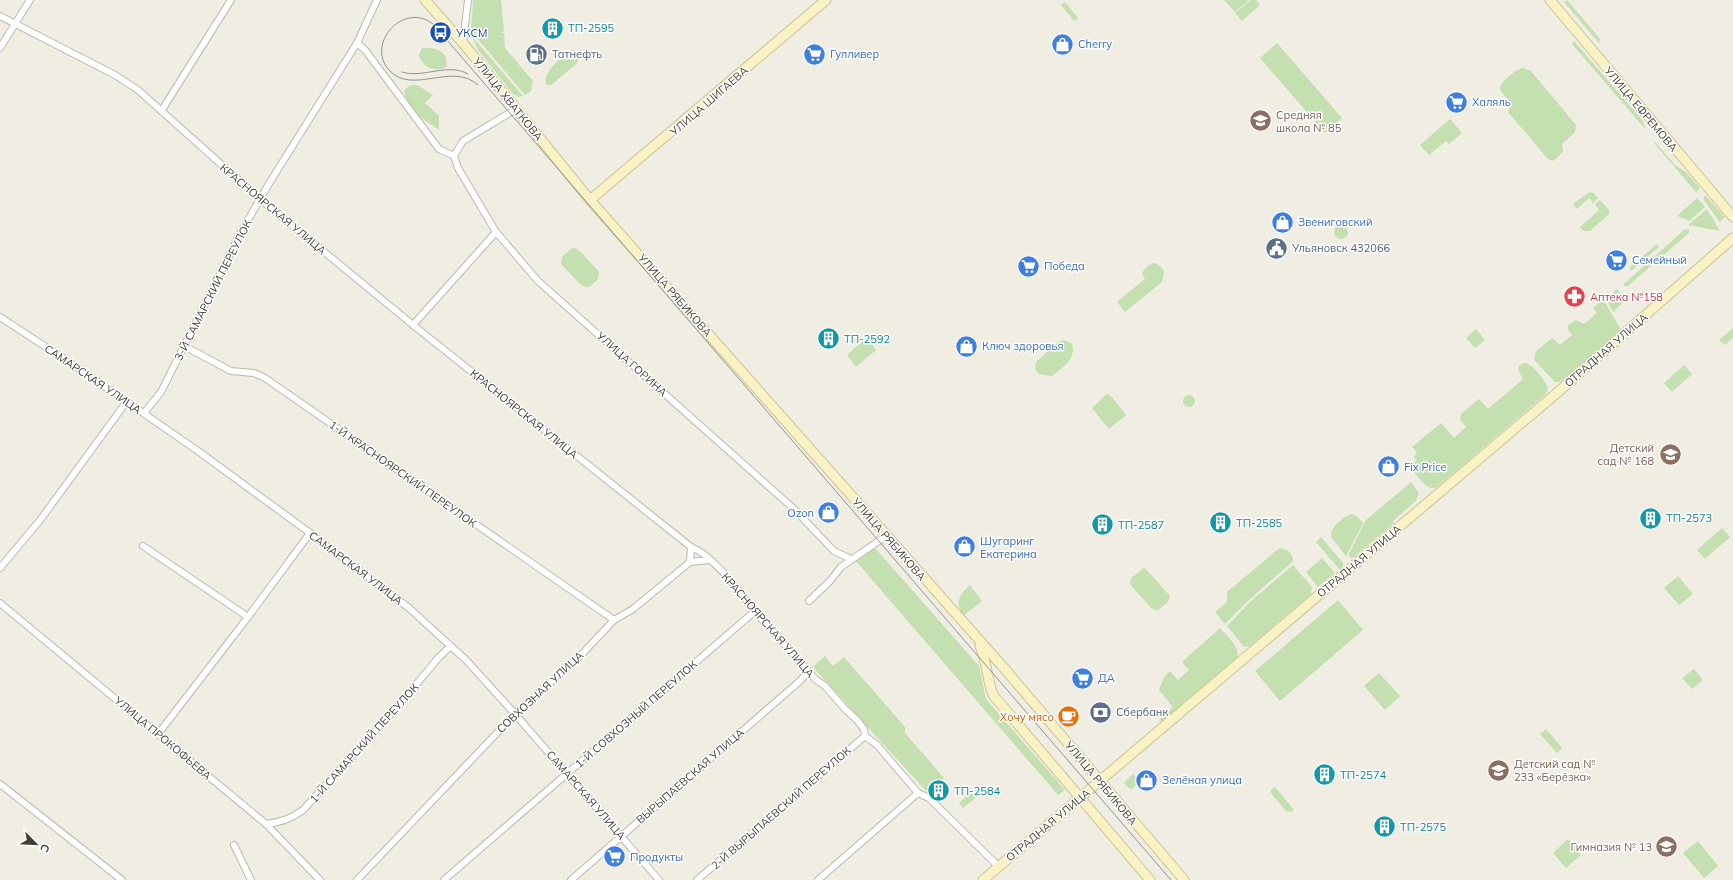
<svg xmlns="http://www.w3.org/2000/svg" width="1733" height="880" viewBox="0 0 1733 880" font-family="Mulish,sans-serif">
<rect width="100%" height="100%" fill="#f0ede3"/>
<g fill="#c4e0b0">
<polygon points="473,0 501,0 504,31 501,33 504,33 505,48 533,81 531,91 525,95 471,31"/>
<polygon points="1224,0 1249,0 1235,12"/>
<polygon points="1251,0 1256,0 1260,5 1242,21 1235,13"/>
<polygon points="1567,0 1601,40 1599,43 1564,2"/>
<polygon points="1065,2 1078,18 1074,21 1061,5"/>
<polygon points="471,35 523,96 519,97 513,94 478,50"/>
<polygon points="1574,41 1643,121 1646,130 1572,44"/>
<polygon points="1277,43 1342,118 1325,133 1260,58"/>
<path d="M422,48C434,47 450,51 446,67C435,73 422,67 419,55Z"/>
<path d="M571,50H575C579,53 580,58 577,63L551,85H546C542,71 562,58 571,50Z"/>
<path d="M1523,68L1531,71L1576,125L1575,132L1562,144L1563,152L1553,161L1548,159L1508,112L1510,102L1500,90C1500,81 1515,70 1523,68Z"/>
<path d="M417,85L433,95L425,103L439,116V130L420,117L408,101L404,92C407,86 410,85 417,85Z"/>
<polygon points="1450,119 1462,133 1449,144 1446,141 1429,155 1420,145"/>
<polygon points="1655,142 1675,165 1686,172 1700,188 1696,192 1654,143"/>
<polygon points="1590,192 1594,193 1598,198 1593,203 1589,198 1577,209 1573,204"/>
<polygon points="1705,195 1725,217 1720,222 1703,199"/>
<polygon points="1697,198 1705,207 1689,221 1677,216"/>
<polygon points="1600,200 1609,210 1609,214 1590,231 1584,231 1580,227 1599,210 1595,204"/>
<polygon points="1707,209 1720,231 1688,225"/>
<circle cx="1341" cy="232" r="7"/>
<polygon points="1685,229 1689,230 1689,233 1628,286 1624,286 1624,284"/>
<polygon points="1657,244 1659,247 1631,271 1629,268"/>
<polygon points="572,248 578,249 599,272 598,279 589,287 582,286 561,264 562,257"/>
<path d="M1155,263L1162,268L1164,272L1162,282L1125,312L1117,302L1145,279L1142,274C1144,268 1149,264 1155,263Z"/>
<polygon points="1617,289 1626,300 1613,312 1606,299"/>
<polygon points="1603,299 1621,330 1563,380 1559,382 1555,382 1535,361 1534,358 1537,350 1552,338 1560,345 1572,335 1567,328 1569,324 1576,320 1584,324 1597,313 1593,308"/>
<polygon points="1733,328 1733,338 1725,345 1719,340"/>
<polygon points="1476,329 1485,340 1475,348 1466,338"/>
<polygon points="866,338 868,339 876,350 857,366 855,366 847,355"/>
<path d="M1063,340L1071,343C1079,357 1061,369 1052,376L1039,374L1035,369L1036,362L1058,342Z"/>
<path d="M1523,363C1532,362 1544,380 1548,387L1547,393L1437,487C1426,492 1418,476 1412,469V464L1417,460L1414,457L1417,453L1412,447L1441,423L1454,438L1466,427L1460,420L1461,414L1479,399L1488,409L1523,379L1518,370L1519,366Z"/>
<polygon points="1684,365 1692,374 1672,392 1664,383"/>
<polygon points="1107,394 1111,396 1126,415 1109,429 1092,408"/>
<circle cx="1189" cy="401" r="6"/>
<polygon points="1411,482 1419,493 1416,501 1393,521 1394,523 1354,557 1351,558 1348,556 1365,521"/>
<path d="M1351,514L1357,516L1363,523L1346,556L1331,537C1329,528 1343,517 1351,514Z"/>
<polygon points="1722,528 1730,537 1705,559 1697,550"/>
<polygon points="1321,537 1343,563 1343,566 1340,570 1316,542"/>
<polygon points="875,548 979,666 986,699 1065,790 1058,795 855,560"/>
<path d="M1281,548C1288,549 1293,554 1293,561L1249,600L1225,624L1215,612L1227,602V592L1277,550Z"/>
<polygon points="1322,558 1335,573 1318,587 1306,572"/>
<polygon points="1293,565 1312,587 1311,594 1250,646 1244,647 1227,626 1251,601"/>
<polygon points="1144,568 1146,569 1170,596 1168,602 1157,611 1151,608 1130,584 1131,578"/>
<polygon points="1678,576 1693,594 1679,605 1664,588"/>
<path d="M970,585L982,601L964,615C953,604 960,594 970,585Z"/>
<polygon points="1338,600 1363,630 1280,701 1255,671"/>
<path d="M1220,628C1226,635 1242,649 1237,658L1161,723L1159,720L1173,707L1159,690L1164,677L1170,671L1178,680L1189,670L1182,662Z"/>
<polygon points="825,656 833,666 844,657 905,727 905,733 944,778 927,792 813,667"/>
<polygon points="1694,669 1703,680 1692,689 1682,678"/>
<polygon points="1379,673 1400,696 1385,710 1364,686"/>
<polygon points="1546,729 1562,748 1557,753 1540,734"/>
<polygon points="1133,774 1139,782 1131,790 1124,783"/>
<polygon points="1275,787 1294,810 1292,812 1286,811 1271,793 1271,790"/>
<polygon points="976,788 981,793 963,808 959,803"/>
<polygon points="1568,839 1581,855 1566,868 1553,853"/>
<polygon points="1698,841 1718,866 1704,878 1683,853"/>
</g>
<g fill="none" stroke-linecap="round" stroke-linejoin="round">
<defs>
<g id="street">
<path d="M0,16L115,75L138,90L260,199L413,325L691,547C715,556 743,597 760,617C778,637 797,658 815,679L825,686L845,709L857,720L864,729L865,736L877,745L918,793L929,798L999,867"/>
<polyline points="357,43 365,50 439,149 454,156 458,168 496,232 538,281 794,509 834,551 851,559"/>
<polyline points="463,43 468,0"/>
<polyline points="0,48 30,0"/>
<polyline points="162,110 231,0"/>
<polyline points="454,156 463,141 516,109"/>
<polyline points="0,317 78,368 198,451 310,533 409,608 467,661 515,714 659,880"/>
<polyline points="413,325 496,232"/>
<polyline points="184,346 231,371 254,373 265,378 614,620"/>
<polyline points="144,413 161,392 241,232 270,182 357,43 377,0"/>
<polyline points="143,546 248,617"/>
<polyline points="690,562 710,560"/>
<polyline points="0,568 41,519 127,401"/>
<polyline points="809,601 830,581 841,567 886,536"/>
<polyline points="0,603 266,824 320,880"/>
<polyline points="158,734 248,617 310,533"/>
<polyline points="0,784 122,880"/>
<path d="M266,824C281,822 291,819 303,810L400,704L439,657L451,646"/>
<polyline points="234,845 251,880"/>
<polyline points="357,880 515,714 582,654 614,620 633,609 690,562 691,547"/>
<polyline points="444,880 755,611"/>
<polyline points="571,880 801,680 808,671"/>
<polyline points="697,880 865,736"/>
<polyline points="818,880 918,793"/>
</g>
<g id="secondary">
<polyline points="425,0 463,43 590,200 1004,668 1184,880"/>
<polyline points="1550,0 1733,217"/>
<polyline points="590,200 826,0"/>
<path d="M980,646C987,662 987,679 993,695L1150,880"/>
<polyline points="983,880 1558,392 1733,238"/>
</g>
</defs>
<use href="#street" stroke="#bdb9aa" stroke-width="8"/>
<use href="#secondary" stroke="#cbc497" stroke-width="11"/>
<use href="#street" stroke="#fff" stroke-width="6"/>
<use href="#secondary" stroke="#f8f2c5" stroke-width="9"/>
<g stroke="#929292" stroke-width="1">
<path d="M402,72C423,79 448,62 468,74"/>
<path d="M478,85C452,61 412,96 389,70C365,43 405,0 434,25L1171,880"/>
</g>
</g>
<defs>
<symbol id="building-disc" viewBox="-11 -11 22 22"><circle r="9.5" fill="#0f9aa8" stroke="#fff"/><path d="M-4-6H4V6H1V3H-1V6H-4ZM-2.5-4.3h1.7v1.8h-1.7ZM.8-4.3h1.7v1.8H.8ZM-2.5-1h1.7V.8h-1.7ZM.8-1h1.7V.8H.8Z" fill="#fff"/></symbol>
<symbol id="bus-disc" viewBox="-11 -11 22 22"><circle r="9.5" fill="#1a4fb4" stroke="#fff"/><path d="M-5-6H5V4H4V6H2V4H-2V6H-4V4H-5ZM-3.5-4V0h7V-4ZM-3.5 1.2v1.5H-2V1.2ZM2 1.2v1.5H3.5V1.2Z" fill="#fff"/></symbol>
<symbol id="shop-disc" viewBox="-11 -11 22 22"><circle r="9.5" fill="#3f7fe0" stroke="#fff"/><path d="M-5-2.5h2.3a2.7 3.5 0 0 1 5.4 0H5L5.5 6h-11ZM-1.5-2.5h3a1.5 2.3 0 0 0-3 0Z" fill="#fff"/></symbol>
<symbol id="fuel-disc" viewBox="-11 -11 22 22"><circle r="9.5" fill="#5c6f8a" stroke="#fff"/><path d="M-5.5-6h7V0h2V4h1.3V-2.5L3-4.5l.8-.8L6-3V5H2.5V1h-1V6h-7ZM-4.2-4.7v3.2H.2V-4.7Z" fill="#fff"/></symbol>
<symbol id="supermarket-disc" viewBox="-11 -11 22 22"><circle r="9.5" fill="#3f7fe0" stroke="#fff"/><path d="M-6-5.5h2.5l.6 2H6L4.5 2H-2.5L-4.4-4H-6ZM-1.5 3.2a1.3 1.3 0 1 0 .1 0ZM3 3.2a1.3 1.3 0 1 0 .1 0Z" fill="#fff"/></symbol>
<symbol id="school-disc" viewBox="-11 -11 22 22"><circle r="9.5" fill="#8d6e63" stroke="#fff"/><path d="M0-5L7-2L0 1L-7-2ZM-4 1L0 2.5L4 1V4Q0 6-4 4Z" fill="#fff"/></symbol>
<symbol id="civic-disc" viewBox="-11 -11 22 22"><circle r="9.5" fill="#5c6f8a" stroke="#fff"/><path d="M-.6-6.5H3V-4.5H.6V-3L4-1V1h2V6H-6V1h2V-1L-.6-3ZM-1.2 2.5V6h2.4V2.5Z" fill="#fff"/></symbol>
<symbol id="pharmacy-disc" viewBox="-11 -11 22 22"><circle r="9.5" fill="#e0444e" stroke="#fff"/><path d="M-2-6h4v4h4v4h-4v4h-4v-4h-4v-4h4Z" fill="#fff"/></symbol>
<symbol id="bank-disc" viewBox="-11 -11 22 22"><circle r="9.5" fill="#5c6f8a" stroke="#fff"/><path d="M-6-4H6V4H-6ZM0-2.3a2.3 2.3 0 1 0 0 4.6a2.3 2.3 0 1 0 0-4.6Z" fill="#fff"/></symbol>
<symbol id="cafe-disc" viewBox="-11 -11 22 22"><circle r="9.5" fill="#e8710a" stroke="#fff"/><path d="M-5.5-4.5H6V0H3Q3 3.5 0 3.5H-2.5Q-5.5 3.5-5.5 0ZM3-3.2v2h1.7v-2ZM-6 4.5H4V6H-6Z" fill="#fff"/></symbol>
</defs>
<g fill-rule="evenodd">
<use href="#building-disc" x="540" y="16" width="25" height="25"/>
<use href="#bus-disc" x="428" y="20" width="25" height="25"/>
<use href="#shop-disc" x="1050" y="32" width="25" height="25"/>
<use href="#fuel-disc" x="524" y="42" width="25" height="25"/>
<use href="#supermarket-disc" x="802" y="42" width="25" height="25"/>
<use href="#supermarket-disc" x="1444" y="90" width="25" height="25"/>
<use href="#school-disc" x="1248" y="108" width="25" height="25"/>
<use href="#shop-disc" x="1270" y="210" width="25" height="25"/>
<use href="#civic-disc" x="1264" y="236" width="25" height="25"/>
<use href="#supermarket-disc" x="1604" y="248" width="25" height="25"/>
<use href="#supermarket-disc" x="1016" y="254" width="25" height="25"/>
<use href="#pharmacy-disc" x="1562" y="284" width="25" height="25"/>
<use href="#building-disc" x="816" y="326" width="25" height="25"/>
<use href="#shop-disc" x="954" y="334" width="25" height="25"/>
<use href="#school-disc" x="1658" y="442" width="25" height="25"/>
<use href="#shop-disc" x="1376" y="454" width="25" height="25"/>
<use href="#shop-disc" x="816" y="500" width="25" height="25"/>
<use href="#building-disc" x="1638" y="506" width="25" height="25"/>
<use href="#building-disc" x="1208" y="510" width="25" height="25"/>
<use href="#building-disc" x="1090" y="512" width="25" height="25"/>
<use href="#shop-disc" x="952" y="534" width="25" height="25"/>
<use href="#supermarket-disc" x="1070" y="666" width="25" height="25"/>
<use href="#bank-disc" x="1088" y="700" width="25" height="25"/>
<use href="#cafe-disc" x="1056" y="704" width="25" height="25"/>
<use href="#school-disc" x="1486" y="758" width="25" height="25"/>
<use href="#building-disc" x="1312" y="762" width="25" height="25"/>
<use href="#shop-disc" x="1134" y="768" width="25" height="25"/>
<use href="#building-disc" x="926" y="778" width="25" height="25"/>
<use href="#building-disc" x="1372" y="814" width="25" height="25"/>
<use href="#school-disc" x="1654" y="834" width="25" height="25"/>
<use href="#supermarket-disc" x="602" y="844" width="25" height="25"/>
</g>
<g text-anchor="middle" stroke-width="3" stroke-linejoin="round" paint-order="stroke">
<g font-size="11" fill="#0d838f" stroke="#fff" text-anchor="start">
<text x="568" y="32">ТП-2595</text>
<text x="844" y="343">ТП-2592</text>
<text x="1666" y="522">ТП-2573</text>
<text x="1236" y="527">ТП-2585</text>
<text x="1118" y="529">ТП-2587</text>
<text x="1340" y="779">ТП-2574</text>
<text x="954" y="795">ТП-2584</text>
<text x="1400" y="831">ТП-2575</text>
</g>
<g font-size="11" fill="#164399" stroke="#fff" text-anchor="start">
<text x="456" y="37">УКСМ</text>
</g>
<g font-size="11" fill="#366cbe" stroke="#fff" text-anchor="start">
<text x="1078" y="48">Cherry</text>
<text x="830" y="58">Гулливер</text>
<text x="1472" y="106">Халяль</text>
<text x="1298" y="226">Звениговский</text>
<text x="1632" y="264">Семейный</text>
<text x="1044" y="270">Победа</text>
<text x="982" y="350">Ключ здоровья</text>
<text x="1404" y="471">Fix Price</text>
<text x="814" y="517" text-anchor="end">Ozon</text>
<text x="980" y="545">Шугаринг<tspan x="980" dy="13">Екатерина</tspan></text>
<text x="1098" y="682">ДА</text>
<text x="1162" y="784">Зелёная улица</text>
<text x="630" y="861">Продукты</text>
</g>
<g font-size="11" fill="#4e5e75" stroke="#fff" text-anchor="start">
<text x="552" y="58">Татнефть</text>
<text x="1292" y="252">Ульяновск 432066</text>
<text x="1116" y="716">Сбербанк</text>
</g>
<g font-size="11" fill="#413d34" stroke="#fff">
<text transform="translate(508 99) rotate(51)" y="4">УЛИЦА ХВАТКОВА</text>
<text transform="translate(709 101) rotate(-41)" y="4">УЛИЦА ШИГАЕВА</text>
<text transform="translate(1641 109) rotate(50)" y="4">УЛИЦА ЕФРЕМОВА</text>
<text transform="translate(273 209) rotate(40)" y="4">КРАСНОЯРСКАЯ УЛИЦА</text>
<text transform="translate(213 290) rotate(-63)" y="4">3-Й САМАРСКИЙ ПЕРЕУЛОК</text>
<text transform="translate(675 295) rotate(49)" y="4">УЛИЦА РЯБИКОВА</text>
<text transform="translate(1606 350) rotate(-41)" y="4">ОТРАДНАЯ УЛИЦА</text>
<text transform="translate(632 364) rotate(42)" y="4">УЛИЦА ГОРИНА</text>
<text transform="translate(93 379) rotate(34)" y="4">САМАРСКАЯ УЛИЦА</text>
<text transform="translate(524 414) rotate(39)" y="4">КРАСНОЯРСКАЯ УЛИЦА</text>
<text transform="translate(403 474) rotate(35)" y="4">1-Й КРАСНОЯРСКИЙ ПЕРЕУЛОК</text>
<text transform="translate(889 539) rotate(49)" y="4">УЛИЦА РЯБИКОВА</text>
<text transform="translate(1359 561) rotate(-40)" y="4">ОТРАДНАЯ УЛИЦА</text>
<text transform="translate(356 568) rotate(37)" y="4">САМАРСКАЯ УЛИЦА</text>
<text transform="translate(768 625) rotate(49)" y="4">КРАСНОЯРСКАЯ УЛИЦА</text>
<text transform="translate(540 692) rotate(-43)" y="4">СОВХОЗНАЯ УЛИЦА</text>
<text transform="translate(636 714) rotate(-41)" y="4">1-Й СОВХОЗНЫЙ ПЕРЕУЛОК</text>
<text transform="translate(163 738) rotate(40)" y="4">УЛИЦА ПРОКОФЬЕВА</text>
<text transform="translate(364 743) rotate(-48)" y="4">1-Й САМАРСКИЙ ПЕРЕУЛОК</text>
<text transform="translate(690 776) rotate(-41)" y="4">ВЫРЫПАЕВСКАЯ УЛИЦА</text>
<text transform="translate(1101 783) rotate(50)" y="4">УЛИЦА РЯБИКОВА</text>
<text transform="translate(586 795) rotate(49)" y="4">САМАРСКАЯ УЛИЦА</text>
<text transform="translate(781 808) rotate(-41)" y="4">2-Й ВЫРЫПАЕВСКИЙ ПЕРЕУЛОК</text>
<text transform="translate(1048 825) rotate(-40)" y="4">ОТРАДНАЯ УЛИЦА</text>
</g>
<g font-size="11" fill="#785e54" stroke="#fff" text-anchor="start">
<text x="1276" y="119">Средняя<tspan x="1276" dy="13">школа № 85</tspan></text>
<text x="1654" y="452" text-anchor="end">Детский<tspan x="1654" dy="13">сад № 168</tspan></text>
<text x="1514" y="768">Детский сад №<tspan x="1514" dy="13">233 «Берёзка»</tspan></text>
<text x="1652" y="851" text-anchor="end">Гимназия № 13</text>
</g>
<g font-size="11" fill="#be3a42" stroke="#fff" text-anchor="start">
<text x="1590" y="301">Аптека №158</text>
</g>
<g font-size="11" fill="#c56008" stroke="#fff" text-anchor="end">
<text x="1054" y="721">Хочу мясо</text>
</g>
</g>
<g transform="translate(36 844) rotate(114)" stroke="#ffffff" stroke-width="3" paint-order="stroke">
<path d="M0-3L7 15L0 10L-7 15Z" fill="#413d34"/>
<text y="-6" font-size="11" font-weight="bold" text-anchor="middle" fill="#413d34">С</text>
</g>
</svg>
